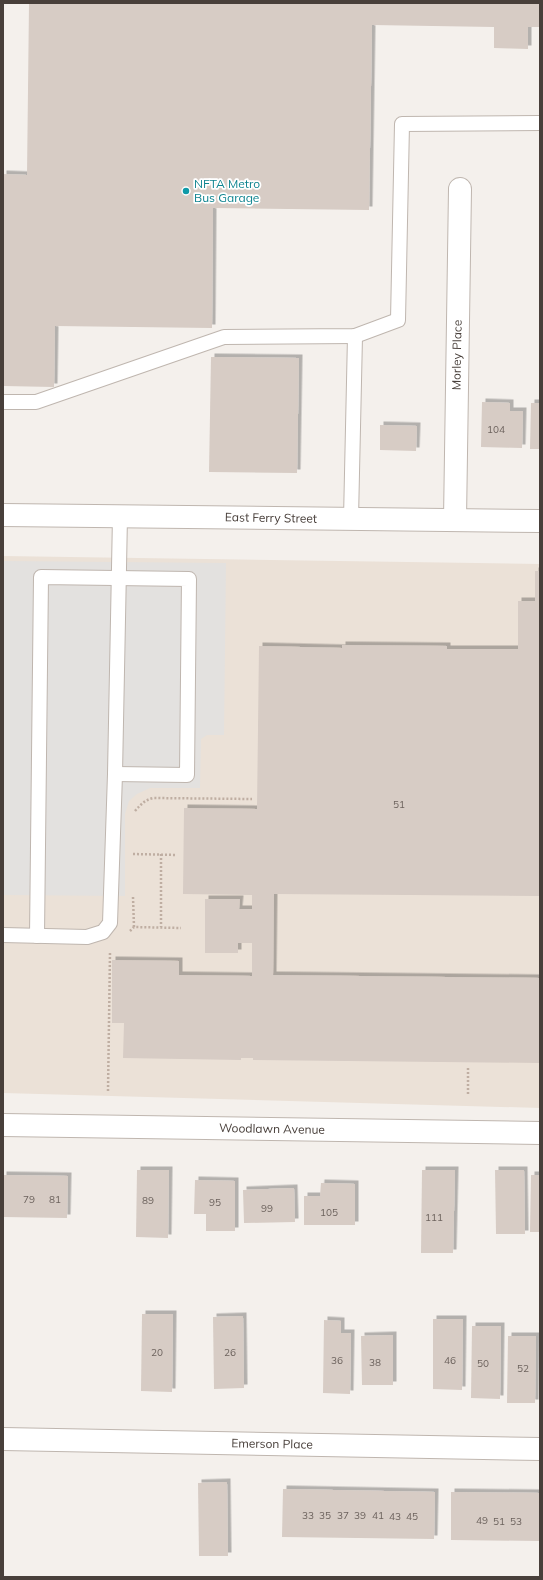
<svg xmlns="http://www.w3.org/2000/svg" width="543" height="1580" viewBox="0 0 543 1580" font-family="Mulish,sans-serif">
<defs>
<filter id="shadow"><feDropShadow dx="3.5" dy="-3.5" stdDeviation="0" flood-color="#0004"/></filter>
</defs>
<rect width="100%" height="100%" fill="#f4f0ec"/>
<polygon fill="#ebe1d7" points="3,556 540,564 540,1108 3,1093"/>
<polygon fill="#e3e1df" points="4,561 226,563 224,735 207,735 201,739 200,788 150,788 137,794 129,801 125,814 125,896 3,895"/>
<g fill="#d7ccc5" filter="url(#shadow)">
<polygon points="29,3 540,3 540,27 528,27 528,49 494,48 494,27 372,25 369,210 213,208 212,328 55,326 54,387 3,386 3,174 27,175"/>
<polygon points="211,357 299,358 297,473 209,472"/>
<polygon points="482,402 510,403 510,411 523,411 522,448 481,447"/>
<polygon points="531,403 540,403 540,449 530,449"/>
<polygon points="380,425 417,426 416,451 380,450"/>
<polygon points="535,571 540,571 540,896 274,894 273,975 540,978 540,1063 253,1060 253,1058 241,1058 241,1060 123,1058 124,1023 112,1023 112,960 179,961 179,975 252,976 252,943 238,943 238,953 205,953 205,899 240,899 239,909 252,909 252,895 183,894 184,808 257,809 259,646 342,648 342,645 447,646 447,649 518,649 518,601 535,601"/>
<polygon points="137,1170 169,1170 168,1238 136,1237"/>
<polygon points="422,1170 455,1170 453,1253 421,1253"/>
<polygon points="495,1170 524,1170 525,1234 496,1234"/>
<polygon points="3,1175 68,1176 67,1218 3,1217"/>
<polygon points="531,1175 540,1175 540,1232 530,1232"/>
<polygon points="195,1180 235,1181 235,1231 206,1231 206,1214 194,1214"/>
<polygon points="321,1183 355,1184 355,1225 304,1225 304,1196 320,1196"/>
<polygon points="294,1188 295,1222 244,1223 243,1190"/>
<polygon points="142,1314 173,1314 172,1392 141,1391"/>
<polygon points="243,1316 244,1388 214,1389 213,1317"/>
<polygon points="433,1319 463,1319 462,1390 433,1389"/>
<polygon points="324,1320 341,1321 341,1333 351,1333 350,1394 323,1393"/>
<polygon points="472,1326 501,1326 500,1399 471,1398"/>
<polygon points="393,1335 393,1385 362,1385 361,1336"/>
<polygon points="508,1336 536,1336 535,1403 507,1403"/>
<polygon points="227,1482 228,1556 199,1556 198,1483"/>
<polygon points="283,1489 435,1492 434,1539 282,1537"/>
<polygon points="451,1492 540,1493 540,1541 451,1540"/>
</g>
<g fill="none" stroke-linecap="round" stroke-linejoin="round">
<defs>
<g id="service">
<polyline points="3,402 36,402 224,337 355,336 398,320 402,124 540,123"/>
<polyline points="351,519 355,336"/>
<polyline points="3,935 87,937 103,932 110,923 115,774 120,516"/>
<polyline points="37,936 41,577 189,579 187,775 115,774"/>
</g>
<g id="minor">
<polyline points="455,520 460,189"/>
<polyline points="3,1125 540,1133"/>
<polyline points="3,1439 540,1449"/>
</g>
<polyline id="tertiary" points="3,515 540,521"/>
</defs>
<use href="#service" stroke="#bfb6af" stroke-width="16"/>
<use href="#minor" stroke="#bfb6af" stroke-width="24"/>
<use href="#tertiary" stroke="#bfb6af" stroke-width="24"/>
<g stroke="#bfaea2" stroke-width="2.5" stroke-dasharray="2 2" stroke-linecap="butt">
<path d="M135,811C141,804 145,800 153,798L252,799"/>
<polyline points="133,854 177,855"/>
<polyline points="161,854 161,927"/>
<polyline points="133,897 134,927"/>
<polyline points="130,931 134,927 181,928"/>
<polyline points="468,1068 468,1096"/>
<polyline points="108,1091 110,952"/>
</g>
<use href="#service" stroke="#fff" stroke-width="14"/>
<use href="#minor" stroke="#fff" stroke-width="22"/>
<use href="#tertiary" stroke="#fff" stroke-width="22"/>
</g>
<circle fill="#0f9aa8" stroke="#fff" stroke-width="1.5" cx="186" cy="191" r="4"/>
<g text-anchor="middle" stroke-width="3.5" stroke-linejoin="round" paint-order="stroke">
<g font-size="10" fill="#6c625d">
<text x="496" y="433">104</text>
<text x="399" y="808">51</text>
<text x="29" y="1203">79</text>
<text x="55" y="1203">81</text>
<text x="148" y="1204">89</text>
<text x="215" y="1206">95</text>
<text x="267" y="1212">99</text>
<text x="329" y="1216">105</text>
<text x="434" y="1221">111</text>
<text x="157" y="1356">20</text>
<text x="230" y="1356">26</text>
<text x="337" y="1364">36</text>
<text x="450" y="1364">46</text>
<text x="375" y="1366">38</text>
<text x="483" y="1367">50</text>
<text x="523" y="1372">52</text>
<text x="308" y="1519">33</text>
<text x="325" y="1519">35</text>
<text x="343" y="1519">37</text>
<text x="360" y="1519">39</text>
<text x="378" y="1519">41</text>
<text x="395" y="1520">43</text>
<text x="412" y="1520">45</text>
<text x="482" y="1524">49</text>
<text x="499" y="1525">51</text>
<text x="516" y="1525">53</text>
</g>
<g font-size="12" fill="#0d838f" stroke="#fff" text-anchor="start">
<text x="194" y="188">NFTA Metro<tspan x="194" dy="14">Bus Garage</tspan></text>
</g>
<g font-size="12" fill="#483f3a" stroke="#fff">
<text transform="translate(457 355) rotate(-89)" y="4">Morley Place</text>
<text transform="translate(271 518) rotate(1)" y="4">East Ferry Street</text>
<text transform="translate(272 1129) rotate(1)" y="4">Woodlawn Avenue</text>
<text transform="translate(272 1444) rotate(1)" y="4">Emerson Place</text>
</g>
</g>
<rect width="543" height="1580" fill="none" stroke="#483f3a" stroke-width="8"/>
</svg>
